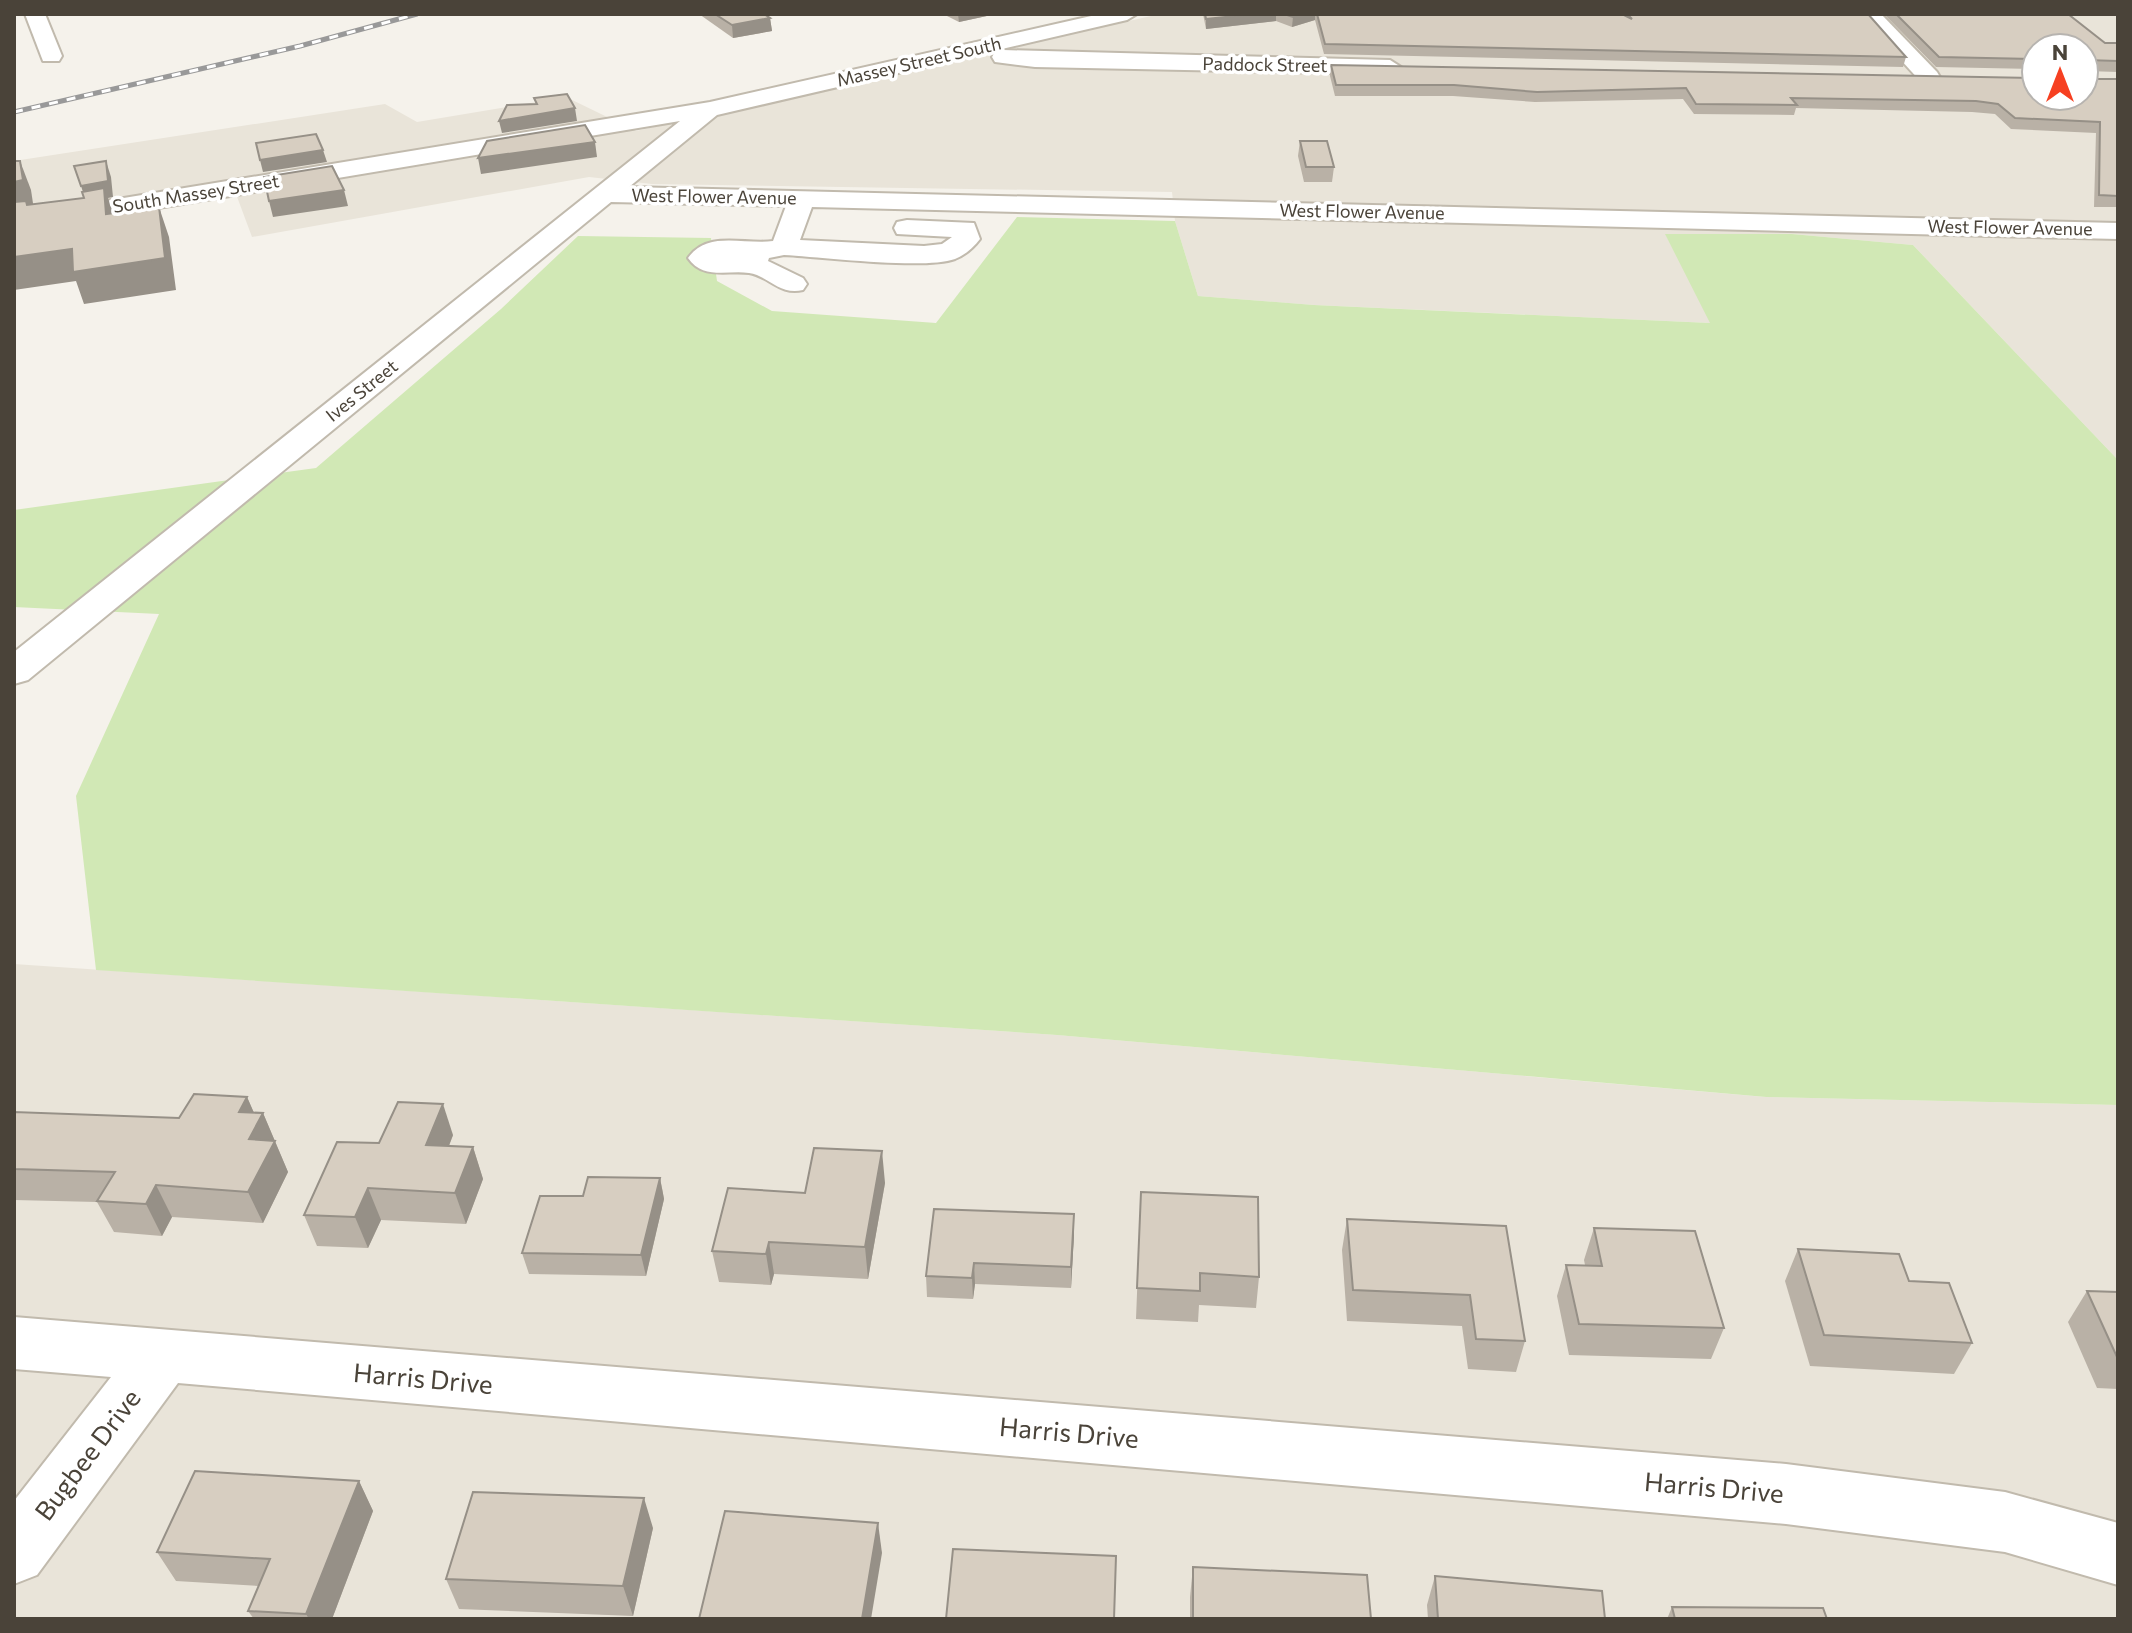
<svg xmlns="http://www.w3.org/2000/svg" width="2132" height="1633" viewBox="0 0 2132 1633" font-family="Commissioner,sans-serif">
<rect width="100%" height="100%" fill="#f5f2eb"/>
<g fill="#e9e4d9" fill-rule="evenodd">
<path d="M1160,14H2118V460L1913,245L1792,234L1666,235L1711,323L1314,305L1198,296L1175,221L1172,192L652,184L589,177L252,237L236,194L14,231V161L385,104L417,122L566,97L636,131ZM2036,48H2084V96H2036Z"/>
<polygon points="14,964 1057,1035 1765,1097 2118,1105 2118,1619 14,1619"/>
</g>
<polygon fill="#d1e8b5" points="1017,217 1175,221 1198,296 1314,305 1710,323 1665,234 1792,234 1913,245 2118,460 2118,1105 1766,1097 1057,1035 96,970 76,796 159,614 14,607 14,510 316,468 501,309 578,236 711,238 717,281 772,311 936,323"/>
<g fill="none" stroke-linecap="round" stroke-linejoin="round">
<defs>
<g id="minor">
<polygon points="25,14 45,14 62,56 59,61 43,61"/>
<path d="M1100,14H1137L1127,20L717,115L629,187L2118,223V239L812,207L800,240L924,246L942,244L952,237L897,234L894,228L897,222L907,220L974,223L980,239C974,247 965,255 955,259C924,270 822,257 784,255L769,258L768,261L803,278L807,284L803,290C780,296 769,276 749,273C727,270 703,280 688,258C707,230 744,245 773,241L786,206L611,202L28,680L14,684V652L680,121L14,232V216L710,102Z"/>
<polygon points="1859,14 1881,14 1937,72 1940,77 1937,82 1921,82"/>
<polygon points="1003,50 1390,60 1401,67 1390,74 1035,67 995,62 992,57 995,52"/>
<polygon points="14,1317 1786,1464 2005,1492 2118,1523 2118,1585 2005,1552 1786,1524 178,1383 37,1575 14,1584 14,1501 111,1377 14,1369"/>
</g>
</defs>
<use href="#minor" stroke="#c1baad" stroke-width="4"/>
<use href="#minor" fill="#fff" fill-rule="evenodd"/>
<defs>
<polyline id="rail" points="14,112 300,46 417,14"/>
</defs>
<use href="#rail" stroke="#999" stroke-width="5"/>
<use href="#rail" stroke="#fff" stroke-width="3" stroke-dasharray="9" stroke-linecap="butt"/>
</g>
<g fill="#b9b1a6">
<polygon points="699,14 764,14 770,18 772,31 733,38"/>
<polygon points="943,14 996,14 959,22"/>
<polygon points="1203,14 1868,14 1906,57 1903,67 1324,54 1315,20 1292,27 1276,21 1206,29"/>
<polygon points="1884,14 2068,14 2105,43 2118,43 2118,72 2086,71 2086,79 2118,79 2118,207 2094,207 2096,133 2011,129 1995,114 1972,112 1796,108 1794,115 1694,114 1683,99 1535,102 1453,96 1335,96 1330,76 1331,65 2084,96 2036,48 2036,69 1936,67"/>
<polygon points="1300,141 1334,167 1332,182 1304,182 1298,156"/>
<polygon points="247,1097 254,1113 263,1113 288,1172 263,1223 172,1217 162,1236 114,1232 97,1202 14,1200 14,1112 179,1118"/>
<polygon points="453,1135 449,1146 473,1147 483,1179 466,1224 381,1220 368,1248 317,1246 304,1215 379,1143"/>
<polygon points="660,1178 664,1199 646,1276 529,1274 522,1253 583,1196"/>
<polygon points="885,1183 868,1279 774,1274 771,1285 719,1282 712,1251 805,1193"/>
<polygon points="1141,1192 1259,1277 1256,1308 1199,1305 1198,1322 1136,1319"/>
<polygon points="1347,1219 1506,1226 1525,1341 1516,1372 1468,1369 1462,1326 1347,1321 1342,1250"/>
<polygon points="1594,1228 1724,1328 1711,1359 1569,1355 1557,1296 1566,1265 1585,1265 1584,1260"/>
<polygon points="1074,1235 1071,1288 975,1284 973,1299 927,1297 926,1276"/>
<polygon points="1798,1249 1909,1281 1972,1343 1954,1374 1810,1366 1785,1281"/>
<polygon points="2087,1291 2118,1292 2118,1389 2097,1388 2068,1322"/>
<polygon points="359,1481 373,1511 332,1619 254,1619 248,1611 259,1586 176,1581 157,1552"/>
<polygon points="653,1528 633,1616 459,1609 446,1579"/>
<polygon points="1193,1567 1371,1619 1190,1619 1190,1597"/>
<polygon points="1435,1576 1605,1619 1428,1619 1427,1605"/>
<polygon points="1672,1607 1827,1619 1667,1619"/>
</g>
<g fill="#969087">
<polygon points="958,14 996,14 959,22"/>
<polygon points="1254,14 1276,14 1276,21 1206,29 1206,19"/>
<polygon points="1302,14 1315,14 1315,20 1292,27 1293,17"/>
<polygon points="770,18 772,31 733,38 732,25"/>
<polygon points="575,108 577,121 502,133 499,121"/>
<polygon points="595,142 597,157 481,174 478,158"/>
<polygon points="323,150 327,162 263,172 260,160"/>
<polygon points="20,161 31,190 34,210 14,214 14,182"/>
<polygon points="106,161 111,177 113,197 108,198 115,218 117,245 86,201 81,186"/>
<polygon points="344,190 348,206 273,217 269,201"/>
<polygon points="159,207 169,237 176,290 84,304 76,281 14,290 14,257 72,249"/>
<polygon points="247,1097 258,1122 263,1113 288,1172 263,1223 248,1192 249,1139 239,1112"/>
<polygon points="443,1104 453,1135 437,1176 426,1145"/>
<polygon points="473,1147 483,1179 466,1224 455,1193"/>
<polygon points="882,1151 885,1183 868,1279 865,1247"/>
<polygon points="660,1178 664,1199 646,1276 641,1255"/>
<polygon points="156,1185 172,1217 162,1236 146,1204"/>
<polygon points="368,1188 381,1220 368,1248 355,1217"/>
<polygon points="1074,1214 1074,1235 1071,1288 1071,1267"/>
<polygon points="769,1242 774,1274 771,1285 766,1254"/>
<polygon points="974,1263 975,1284 973,1299 972,1278"/>
<polygon points="359,1481 373,1511 332,1619 309,1619 306,1614"/>
<polygon points="644,1498 653,1528 633,1616 623,1586"/>
<polygon points="878,1523 882,1553 871,1619 862,1619"/>
</g>
<g fill="#d7cec1" stroke="#969087" stroke-width="2">
<polygon points="715,14 764,14 770,18 732,25"/>
<polygon points="1205,14 1254,14 1206,19"/>
<polygon points="1284,14 1302,14 1293,17"/>
<polygon points="1317,14 1622,14 1632,19 1627,14 1868,14 1906,57 1325,44"/>
<polygon points="1896,14 2068,14 2105,43 2118,43 2118,61 2086,60 2086,79 2118,79 2118,196 2099,195 2100,122 2015,118 1998,104 1976,101 1791,98 1797,105 1696,104 1686,88 1537,92 1454,85 1336,85 1331,65 2036,78 2036,96 2084,96 2084,48 2036,48 2036,59 1939,57"/>
<polygon points="567,94 575,108 499,121 507,105 537,104 534,98"/>
<polygon points="585,125 595,142 478,158 487,141"/>
<polygon points="316,134 323,150 260,160 256,143"/>
<polygon points="1300,141 1327,141 1334,167 1306,167"/>
<polygon points="14,161 20,161 23,180 14,182"/>
<polygon points="106,161 108,181 81,186 74,166"/>
<polygon points="332,166 344,190 269,201 264,177"/>
<polygon points="104,188 106,214 159,207 165,258 73,272 72,249 14,257 14,202 26,201 27,205 84,198 82,192"/>
<polygon points="194,1094 247,1097 239,1112 263,1113 249,1139 275,1141 248,1192 156,1185 146,1204 97,1201 115,1172 14,1169 14,1112 179,1118"/>
<polygon points="398,1102 443,1104 426,1145 473,1147 455,1193 368,1188 355,1217 304,1215 337,1142 379,1143"/>
<polygon points="814,1148 882,1151 865,1247 769,1242 766,1254 712,1251 728,1188 805,1193"/>
<polygon points="588,1177 660,1178 641,1255 522,1253 540,1196 583,1196"/>
<polygon points="1141,1192 1258,1197 1259,1277 1200,1273 1200,1291 1137,1288"/>
<polygon points="934,1209 1074,1214 1071,1267 974,1263 972,1278 926,1276"/>
<polygon points="1347,1219 1506,1226 1525,1341 1476,1339 1470,1295 1353,1290"/>
<polygon points="1594,1228 1695,1231 1724,1328 1579,1324 1566,1265 1602,1266"/>
<polygon points="1798,1249 1899,1254 1909,1281 1949,1283 1972,1343 1824,1335"/>
<polygon points="2087,1291 2118,1292 2118,1357 2117,1357"/>
<polygon points="195,1471 359,1481 306,1614 248,1611 270,1559 157,1552"/>
<polygon points="473,1492 644,1498 623,1586 446,1579"/>
<polygon points="725,1511 878,1523 862,1619 699,1619"/>
<polygon points="953,1549 1116,1556 1114,1619 946,1619"/>
<polygon points="1193,1567 1367,1575 1371,1619 1193,1619"/>
<polygon points="1435,1576 1602,1591 1605,1619 1438,1619"/>
<polygon points="1672,1607 1823,1608 1827,1619 1675,1619"/>
</g>
<g text-anchor="middle" stroke-width="7" stroke-linejoin="round" paint-order="stroke">
<g font-size="18" fill="#4a4339" stroke="#fff">
<text transform="translate(919 62) rotate(-13)" y="6">Massey Street South</text>
<text transform="translate(1265 65) rotate(1)" y="6">Paddock Street</text>
<text transform="translate(196 194) rotate(-9)" y="6">South Massey Street</text>
<text transform="translate(714 197) rotate(1)" y="6">West Flower Avenue</text>
<text transform="translate(1362 212) rotate(1)" y="6">West Flower Avenue</text>
<text transform="translate(2010 228) rotate(1)" y="6">West Flower Avenue</text>
<text transform="translate(362 391) rotate(-39)" y="6">Ives Street</text>
</g>
<g font-size="26" fill="#4a4339" stroke="#fff">
<text transform="translate(423 1379) rotate(5)" y="9">Harris Drive</text>
<text transform="translate(1069 1433) rotate(5)" y="9">Harris Drive</text>
<text transform="translate(88 1455) rotate(-53)" y="9">Bugbee Drive</text>
<text transform="translate(1714 1488) rotate(5)" y="9">Harris Drive</text>
</g>
</g>
<rect width="2132" height="1633" fill="none" stroke="#4a4339" stroke-width="32"/>
<g transform="translate(2060 72)"><circle r="38" fill="#ffffff" stroke="#b7b4b0" stroke-width="2"/>
<path d="M0-6L14 30L0 20L-14 30Z" fill="#f64021"/>
<text y="-12" font-size="22" font-weight="bold" text-anchor="middle" fill="#4a4339">N</text>
</g>
</svg>
